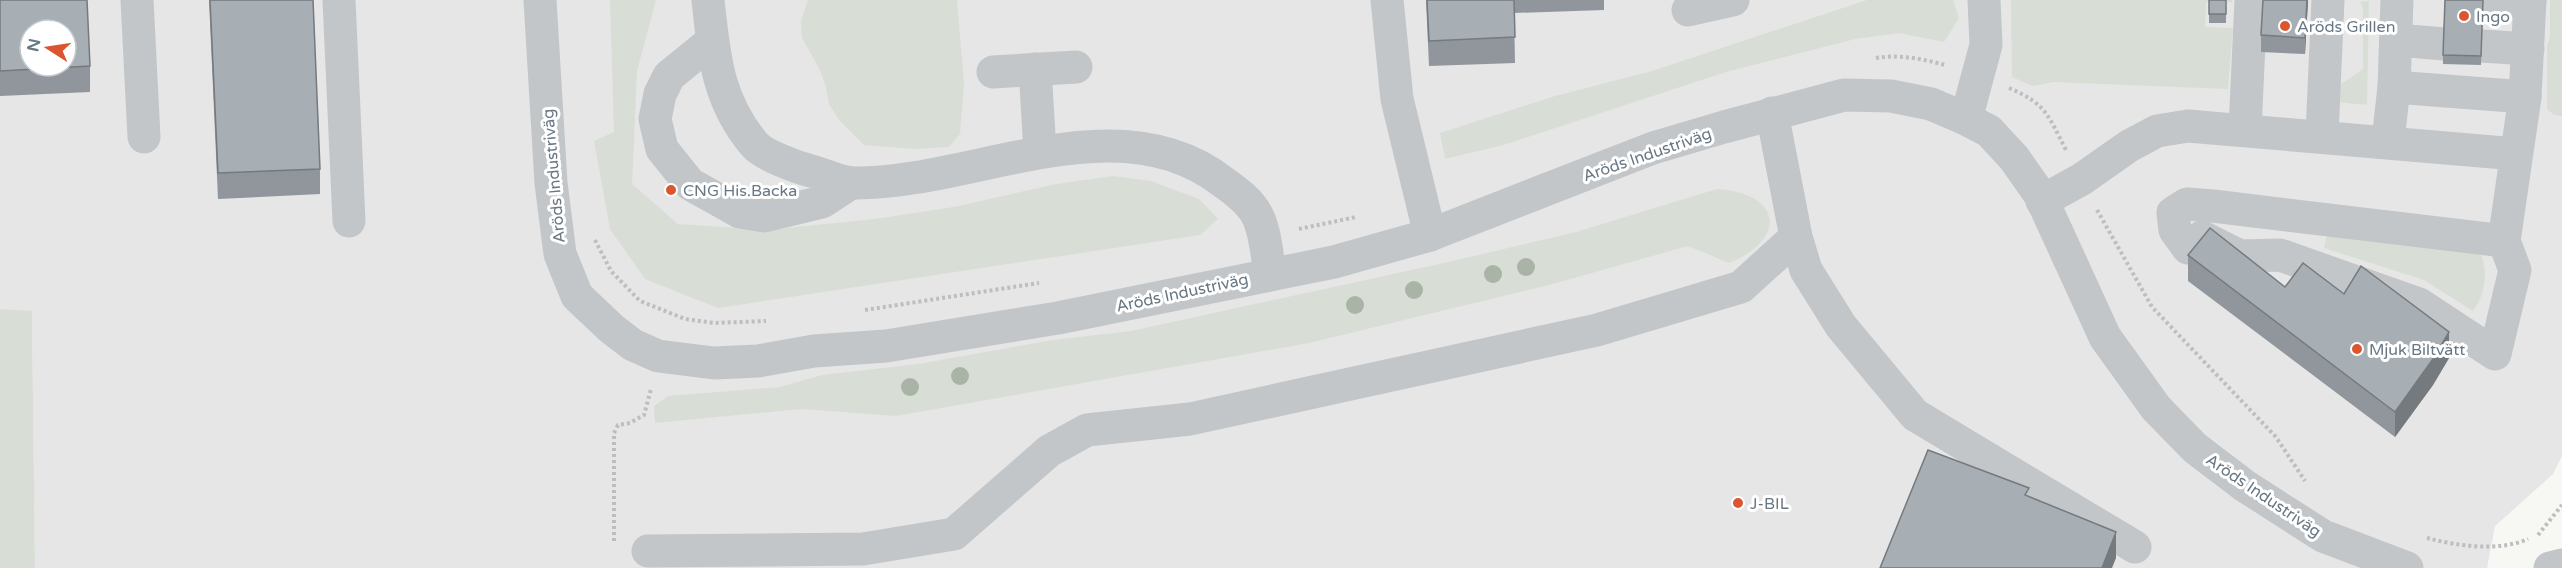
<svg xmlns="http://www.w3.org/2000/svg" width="2562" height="568" viewBox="0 0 2562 568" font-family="'Varela Round',sans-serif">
<rect width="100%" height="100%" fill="#f7f7f4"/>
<path fill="#e5e6e5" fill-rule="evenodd" d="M0,0H2562V456L2553,474L2495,526L2487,568H35L32,312L0,309ZM30,30H66V66H30Z"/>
<g fill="#d8ded5">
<polygon points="610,0 656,0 637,71 632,184 678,224 766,230 875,219 954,207 1056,184 1113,176 1151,181 1199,199 1218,219 1200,235 718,308 645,279 610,229 594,141 614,132"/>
<polygon points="808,0 957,0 964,84 960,134 949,147 915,149 864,145 839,120 829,104 826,87 820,70 802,38 801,21"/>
<polygon points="1867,0 1953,0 1959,18 1944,42 1899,33 1855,39 1726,72 1503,145 1445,159 1440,133 1555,96 1652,71"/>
<polygon points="2011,0 2232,0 2232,2 2206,2 2205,27 2233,28 2228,89 2053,82 2033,86 2012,77"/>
<polygon points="2550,0 2562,0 2562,116 2554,115 2547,109 2547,46 2550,37"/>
<polygon points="2369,1 2367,105 2336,102 2334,89 2363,69 2363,8 2360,2"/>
<path d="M1717,189C1782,193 1788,239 1729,263L1688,246L1549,285L1309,343L896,416L802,409L655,423L654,406L668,396L780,387L822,375L918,364L1053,340L1131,331L1444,263L1576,232Z"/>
<path d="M2328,231L2480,253C2489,270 2485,296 2473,311L2424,280L2324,248Z"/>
<polygon points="0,309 32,311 35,568 0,568"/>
</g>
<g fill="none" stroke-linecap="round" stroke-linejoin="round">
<g stroke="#bcbec0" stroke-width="4" stroke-dasharray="3 3" stroke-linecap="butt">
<path d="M1876,58C1899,54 1923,59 1945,65"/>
<path d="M2009,88C2047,104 2048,116 2066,150"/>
<polyline points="2097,210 2152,307 2276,437 2305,481"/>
<polyline points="1299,229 1356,217"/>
<polyline points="595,240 611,271 640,301 685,319 714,323 766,321"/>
<polyline points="865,310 1039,283"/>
<polyline points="2538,535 2562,505"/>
<path d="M2427,538C2458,546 2498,552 2528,539"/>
<polyline points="614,541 614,433 618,425 630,423 644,415 651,389"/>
</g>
<g stroke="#c2c6c9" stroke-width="33">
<polyline points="137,0 144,137"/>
<polyline points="339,0 349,221"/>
<polyline points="540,0 551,183 560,254 577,296 612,329 633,345 658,356 714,363 758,361 814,351 886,346 1058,318 1334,262 1430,235 1653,148 1724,127 1844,95 1891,96 1931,104 1966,119 1989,131 2014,158 2040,195 2105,337 2156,408 2195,448 2245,486 2323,536 2407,568"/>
<path d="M708,0C714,55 717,100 754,144C763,155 796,167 811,171C824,174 840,183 854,183C973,184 1118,100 1223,182C1236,191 1251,202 1258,217C1266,234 1267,256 1270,275"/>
<polyline points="1387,0 1397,99 1430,235"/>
<polyline points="2492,0 2530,2"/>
<polyline points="1688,10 1733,0"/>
<polyline points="2396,40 2445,44"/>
<polyline points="712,41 669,76 660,94 655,119 662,149 690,184 740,212 764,216 822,202 851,183"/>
<polyline points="2482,46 2528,49"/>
<polyline points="1035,69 1040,152"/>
<polyline points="993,72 1076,67"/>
<polyline points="2394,87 2525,97"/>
<polyline points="1772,113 1796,237 1806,270 1841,326 1915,415 2135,547"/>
<polyline points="1966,119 1986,45 1984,0"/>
<polyline points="2245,130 2251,0"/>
<polyline points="2322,135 2328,0"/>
<polyline points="2388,141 2394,87 2397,0"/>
<polyline points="2042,201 2082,179 2129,146 2157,131 2188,126 2516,154"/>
<polyline points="2504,241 2515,270 2495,354 2419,304 2280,255 2240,256 2202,237 2188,248 2175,230 2173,213 2187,204 2213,206 2504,241 2525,97 2530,0"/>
<polyline points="648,551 863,549 954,534 1049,451 1087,430 1190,419 1597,330 1741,287 1796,237"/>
<polyline points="2550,568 2562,565"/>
</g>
</g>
<g fill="#a9b3a6">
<circle cx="1526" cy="267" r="9"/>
<circle cx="1493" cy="274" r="9"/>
<circle cx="1414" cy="290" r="9"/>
<circle cx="1355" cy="305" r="9"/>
<circle cx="960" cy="376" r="9"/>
<circle cx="910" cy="387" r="9"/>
</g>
<g fill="#90969c">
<polygon points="0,0 90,66 90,92 0,96"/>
<polygon points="209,0 313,0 320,169 320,194 218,199"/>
<polygon points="1426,0 1604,0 1604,10 1514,13 1515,63 1429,66"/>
<rect x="2209" y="0" width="17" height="23"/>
<polygon points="2263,0 2308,0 2305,54 2261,52 2261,35"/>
<polygon points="2483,0 2481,65 2443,64 2443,55"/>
<polygon points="2188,255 2285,287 2344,294 2449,358 2433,385 2395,437 2188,281"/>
</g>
<g fill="#757a7f">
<polygon points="2307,0 2308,0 2305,54 2305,38"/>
<polygon points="2449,332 2449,358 2433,385 2395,437 2395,412"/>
<polygon points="2116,532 2116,558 2112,568 2102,568"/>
</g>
<g fill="#a7afb5" stroke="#757a7f" stroke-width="1.5" fill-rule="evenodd">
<path d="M0,0H87L90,66L0,71ZM30,30H66V66H30Z"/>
<polygon points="210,0 313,0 320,169 218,173"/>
<polygon points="1427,0 1514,0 1515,37 1429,41"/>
<rect x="2209" y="0" width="17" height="14"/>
<polygon points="2263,0 2307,0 2305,38 2261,35"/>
<polygon points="2445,0 2483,0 2481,56 2443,55"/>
<polygon points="2210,228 2285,287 2303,263 2344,294 2361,266 2449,332 2433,359 2395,412 2188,255"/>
<polygon points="1928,450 2029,488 2025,495 2116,532 2102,568 1880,568"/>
</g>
<g fill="#db5630" stroke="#fff" stroke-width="2">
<circle cx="2464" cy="16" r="6"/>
<circle cx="2285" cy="26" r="6"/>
<circle cx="671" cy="190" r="6"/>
<circle cx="2357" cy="349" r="6"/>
<circle cx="1738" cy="503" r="6"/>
</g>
<g text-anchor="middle" stroke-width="6" stroke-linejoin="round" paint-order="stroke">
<g font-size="16" fill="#677784" stroke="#fff" text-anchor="start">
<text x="2476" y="22">Ingo</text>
<text x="2297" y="32">Aröds Grillen</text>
<text x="683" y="196">CNG His.Backa</text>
<text x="2369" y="355">Mjuk Biltvätt</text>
<text x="1750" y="509">J-BIL</text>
</g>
<g font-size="16" fill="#677784" stroke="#fff">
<text transform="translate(1647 154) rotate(-19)" y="6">Aröds Industriväg</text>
<text transform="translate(553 176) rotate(-95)" y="6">Aröds Industriväg</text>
<text transform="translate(1182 292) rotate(-12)" y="6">Aröds Industriväg</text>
<text transform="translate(2264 495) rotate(34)" y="6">Aröds Industriväg</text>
</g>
</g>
<g transform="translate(48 48) rotate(282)"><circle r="28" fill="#ffffff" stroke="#c2c9ce" stroke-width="1.5"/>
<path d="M0-4.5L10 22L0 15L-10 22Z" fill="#db5630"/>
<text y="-9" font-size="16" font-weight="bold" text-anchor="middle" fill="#677784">N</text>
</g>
</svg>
